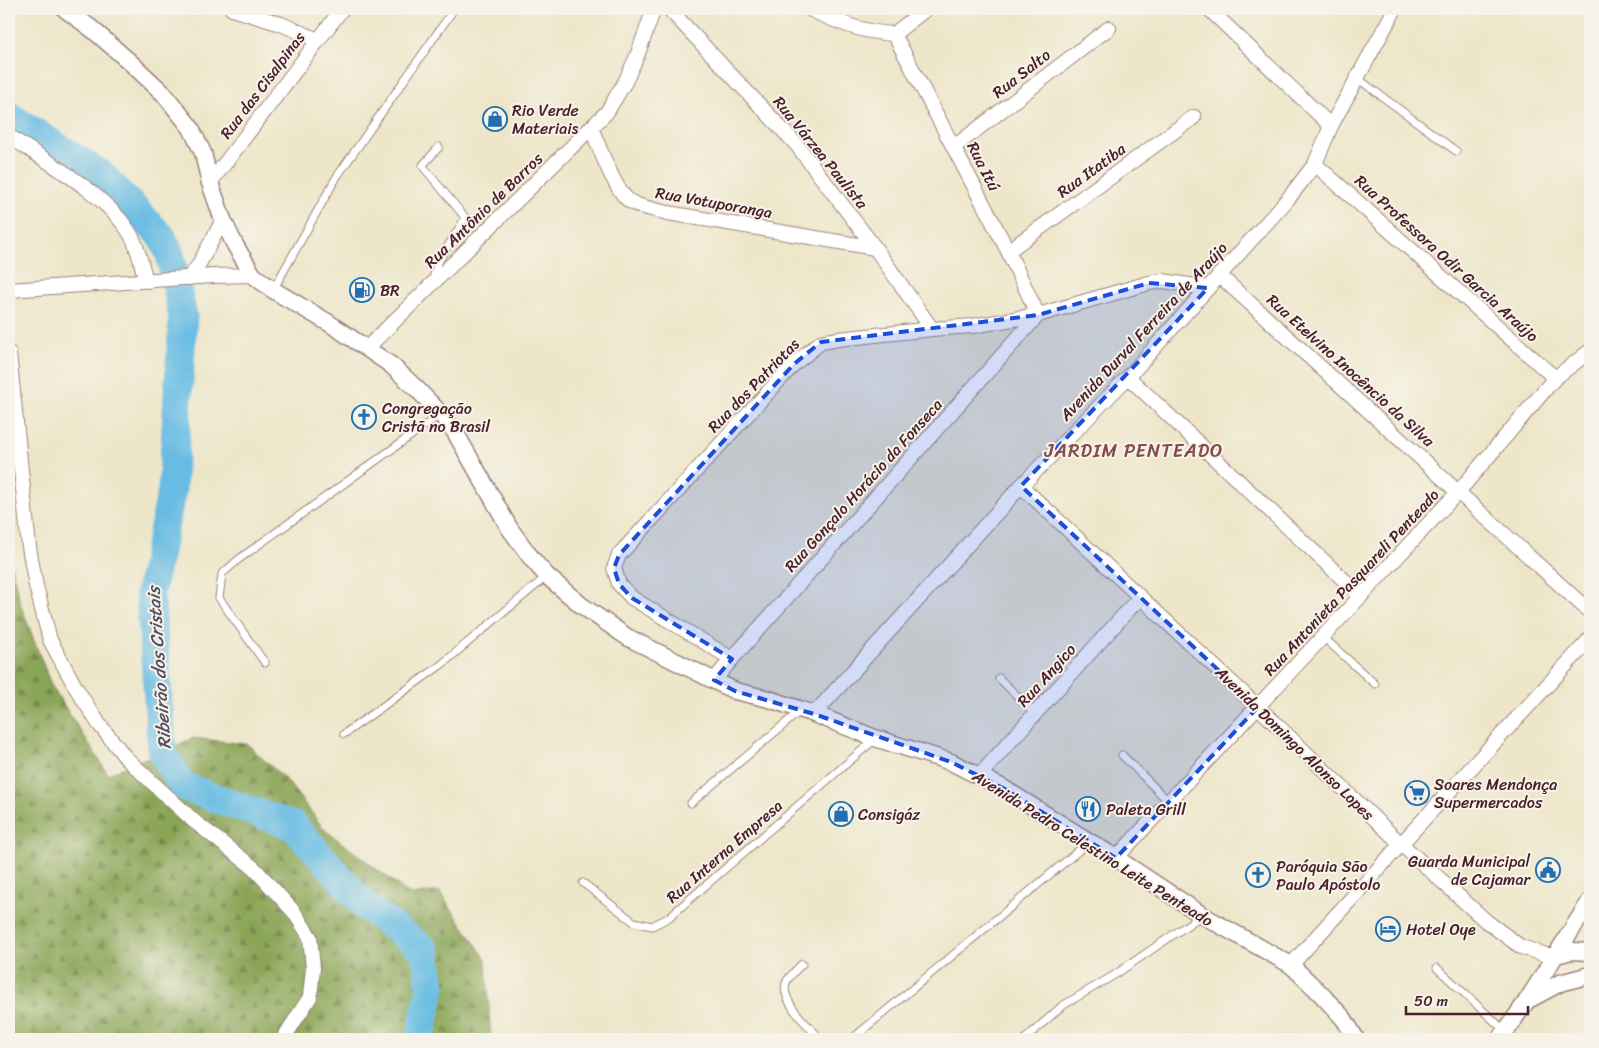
<svg xmlns="http://www.w3.org/2000/svg" width="1599" height="1048" viewBox="0 0 1599 1048" font-family="Sriracha,sans-serif">
<defs>
<pattern id="forest-firs" width="22" height="20" patternUnits="userSpaceOnUse" patternTransform="scale(1.25)"><rect width="22" height="20" fill="#8aa557"/><path d="M5 1l3.5 6h-7zM16 11l3.5 6h-7z" fill="#738648"/></pattern>
</defs>
<rect width="100%" height="100%" fill="#f7f3e8"/>
<filter id="ink" filterUnits="userSpaceOnUse"><feTurbulence type="fractalNoise" baseFrequency=".02" numOctaves="2"/><feDisplacementMap in="SourceGraphic" scale="10" xChannelSelector="R" yChannelSelector="G"/><feConvolveMatrix kernelMatrix="1 2 1 2 8 2 1 2 1" color-interpolation-filters="sRGB"/></filter>
<filter id="wash" filterUnits="userSpaceOnUse"><feTurbulence type="fractalNoise" baseFrequency=".0096" numOctaves="4" result="noise"/><feDisplacementMap in="SourceGraphic" scale="20" xChannelSelector="R" yChannelSelector="G"/><feGaussianBlur stdDeviation="1.12" result="paint"/><feColorMatrix in="noise" values="0 0 0 0 0 0 0 0 0 0 0 0 0 0 0 0 0 1.4 0 .05"/><feComposite in="paint" operator="in"/></filter>
<g filter="url(#wash)">
<rect width="100%" height="100%" fill="#ede6c9"/>
<polygon fill="url(#forest-firs)" stroke="#6a6241" points="9,556 21,606 51,685 108,774 193,738 247,744 287,781 325,830 411,895 439,891 486,959 491,1039 9,1039"/>
<g fill="none" stroke-linecap="round" stroke-linejoin="round">
<polyline stroke="#67bce3" stroke-width="29" points="9,116 102,175 162,237 170,255 183,317 172,490 150,593 162,752 182,786 294,826 365,906 425,950 431,987 420,1039"/>
</g>
</g>
<g filter="url(#ink)">
<g fill="none" stroke-linecap="round" stroke-linejoin="round">
<defs>
<g id="service">
<polyline points="1357,78 1456,151"/>
<polyline points="433,279 437,264 464,220 464,216 425,169 423,165 439,147"/>
<polyline points="273,290 336,178 454,9"/>
<polyline points="1323,637 1375,684"/>
<polyline points="265,663 219,598 222,574 239,559 441,414"/>
<polyline points="999,678 1035,714"/>
<polyline points="344,734 441,665 547,576"/>
<polyline points="1122,755 1169,802"/>
<polyline points="691,803 800,711"/>
<polyline points="583,883 634,922 652,926 668,918 875,739"/>
<path d="M802,964C797,969 788,977 786,983C780,1001 809,1027 821,1039"/>
<polyline points="1437,968 1505,1031"/>
<polyline points="852,1039 1089,842"/>
<polyline points="1025,1039 1062,1006 1116,974 1202,915"/>
</g>
<g id="minor">
<polyline points="232,9 281,24 318,40"/>
<polyline points="669,9 796,144 875,248 932,329"/>
<path d="M809,9C840,23 860,32 894,34L926,9"/>
<polyline points="1209,9 1331,126"/>
<polyline points="894,34 1008,251 1038,315"/>
<path d="M591,128C599,145 615,193 631,202C642,208 656,210 668,213L875,248"/>
<path d="M9,136C47,162 111,197 132,237C139,250 142,267 146,281"/>
<polyline points="954,147 1109,28"/>
<polyline points="1315,164 1555,378"/>
<polyline points="210,183 342,9"/>
<polyline points="1008,251 1194,117"/>
<polyline points="1219,275 1590,612"/>
<polyline points="189,278 198,266 223,220"/>
<polyline points="9,290 213,276 253,275"/>
<polyline points="366,349 607,112 625,82 637,56 654,9"/>
<polyline points="9,353 29,547 36,586 50,640 76,688 99,724 126,758 195,822 254,868 294,912 310,937 313,968 310,997 283,1039"/>
<polyline points="1128,377 1361,596"/>
<polyline points="1021,486 1258,707 1401,844 1486,921 1521,947 1546,955 1556,955"/>
<polyline points="732,659 632,598 619,584 614,568 619,555 794,364 821,342 838,339 932,329 972,326 1038,315 1149,283 1163,281 1208,288"/>
<polyline points="714,680 732,659 1038,315"/>
<polyline points="814,714 1021,486 1128,377 1288,199 1315,164 1331,126 1395,9"/>
<polyline points="979,776 1140,597"/>
<polyline points="1116,858 1459,491 1555,378 1590,351"/>
<polyline points="1291,965 1401,844 1590,639"/>
</g>
<g id="tertiary">
<polyline points="65,9 92,29 131,63 164,94 191,128 203,153 210,183 223,220 235,245 253,275 273,290 329,323 391,365 417,389 441,414 455,432 510,529 532,559 547,576 581,605 627,637 735,691 769,699 814,714 875,738 951,762 1003,788 1116,858 1202,915 1291,965 1320,993 1344,1019 1356,1039"/>
<polyline points="1556,955 1572,951 1590,952"/>
<polyline points="1530,999 1560,983 1590,975"/>
<polyline points="1500,1039 1526,1002 1590,901"/>
</g>
</defs>
<use href="#service" stroke="#9c827a" stroke-width="9"/>
<use href="#minor" stroke="#9c827a" stroke-width="16"/>
<use href="#tertiary" stroke="#9c827a" stroke-width="19"/>
<use href="#service" stroke="#fff" stroke-width="7"/>
<use href="#minor" stroke="#fff" stroke-width="14"/>
<use href="#tertiary" stroke="#fff" stroke-width="16"/>
</g>
</g>
<path fill="#1d4ed8" fill-opacity="0.2" stroke="#1d4ed8" stroke-width="4" stroke-dasharray="10 6" stroke-linejoin="round" d="M1149,283L1208,288L1021,486L1258,707L1116,858L1003,788L951,762L814,714L735,691L714,680L732,659L632,598L619,584L614,568L619,555L794,364L821,342L1038,315Z"/>
<defs>
<symbol id="shop-ring" viewBox="-11 -11 22 22"><circle r="9.5" fill="#f7f3e8" stroke="#1f6fb2" stroke-width="1.5"/><path d="M-5-2.5h2.3a2.7 3.5 0 0 1 5.4 0H5L5.5 6h-11ZM-1.5-2.5h3a1.5 2.3 0 0 0-3 0Z" fill="#1f6fb2"/></symbol>
<symbol id="fuel-ring" viewBox="-11 -11 22 22"><circle r="9.5" fill="#f7f3e8" stroke="#1f6fb2" stroke-width="1.5"/><path d="M-5.5-6h7V0h2V4h1.3V-2.5L3-4.5l.8-.8L6-3V5H2.5V1h-1V6h-7ZM-4.2-4.7v3.2H.2V-4.7Z" fill="#1f6fb2"/></symbol>
<symbol id="church-ring" viewBox="-11 -11 22 22"><circle r="9.5" fill="#f7f3e8" stroke="#1f6fb2" stroke-width="1.5"/><path d="M-1.2-6h2.4v3.5h3.3v2.4h-3.3V6h-2.4V-.1h-3.3v-2.4h3.3Z" fill="#1f6fb2"/></symbol>
<symbol id="supermarket-ring" viewBox="-11 -11 22 22"><circle r="9.5" fill="#f7f3e8" stroke="#1f6fb2" stroke-width="1.5"/><path d="M-6-5.5h2.5l.6 2H6L4.5 2H-2.5L-4.4-4H-6ZM-1.5 3.2a1.3 1.3 0 1 0 .1 0ZM3 3.2a1.3 1.3 0 1 0 .1 0Z" fill="#1f6fb2"/></symbol>
<symbol id="restaurant-ring" viewBox="-11 -11 22 22"><circle r="9.5" fill="#f7f3e8" stroke="#1f6fb2" stroke-width="1.5"/><path d="M-5-6h1v4h1v-4h1v4h1v-4h1v5L-1.5 .5V6h-2V.5L-5-1ZM5-6V6H3V1.5H1.5Q1.5-4 5-6Z" fill="#1f6fb2"/></symbol>
<symbol id="civic-ring" viewBox="-11 -11 22 22"><circle r="9.5" fill="#f7f3e8" stroke="#1f6fb2" stroke-width="1.5"/><path d="M-.6-6.5H3V-4.5H.6V-3L4-1V1h2V6H-6V1h2V-1L-.6-3ZM-1.2 2.5V6h2.4V2.5Z" fill="#1f6fb2"/></symbol>
<symbol id="hotel-ring" viewBox="-11 -11 22 22"><circle r="9.5" fill="#f7f3e8" stroke="#1f6fb2" stroke-width="1.5"/><path d="M-6-4.5h1.5V1H6V5H4.5V3h-9V5H-6ZM-4 0a1.8 1.8 0 1 1 3.6 0ZM.5 0V-2.5h3Q6-2.5 6 0Z" fill="#1f6fb2"/></symbol>
</defs>
<g fill-rule="evenodd">
<use href="#shop-ring" x="481" y="105" width="28" height="28"/>
<use href="#fuel-ring" x="348" y="276" width="28" height="28"/>
<use href="#church-ring" x="350" y="403" width="28" height="28"/>
<use href="#supermarket-ring" x="1403" y="779" width="28" height="28"/>
<use href="#restaurant-ring" x="1074" y="795" width="28" height="28"/>
<use href="#shop-ring" x="827" y="800" width="28" height="28"/>
<use href="#civic-ring" x="1534" y="856" width="28" height="28"/>
<use href="#church-ring" x="1244" y="861" width="28" height="28"/>
<use href="#hotel-ring" x="1374" y="915" width="28" height="28"/>
</g>
<g text-anchor="middle" stroke-width="4" stroke-linejoin="round" paint-order="stroke">
<g font-size="16" fill="#4a1f2b" stroke="#f7f3e8">
<text transform="translate(1021 73) rotate(-38)" y="6">Rua Salto</text>
<text transform="translate(262 85) rotate(-53)" y="6">Rua das Cisalpinas</text>
<text transform="translate(821 152) rotate(51)" y="6">Rua Várzea Paulista</text>
<text transform="translate(984 166) rotate(63)" y="6">Rua Itú</text>
<text transform="translate(1091 170) rotate(-36)" y="6">Rua Itatiba</text>
<text transform="translate(714 202) rotate(10)" y="6">Rua Votuporanga</text>
<text transform="translate(483 210) rotate(-44)" y="6">Rua Antônio de Barros</text>
<text transform="translate(1447 258) rotate(42)" y="6">Rua Professora Odir Garcia Araújo</text>
<text transform="translate(1143 331) rotate(-47)" y="6">Avenida Durval Ferreira de Araújo</text>
<text transform="translate(1351 370) rotate(42)" y="6">Rua Etelvino Inocêncio da Silva</text>
<text transform="translate(753 385) rotate(-46)" y="6">Rua dos Patriotas</text>
<text transform="translate(863 485) rotate(-48)" y="6">Rua Gonçalo Horácio da Fonseca</text>
<text transform="translate(1351 582) rotate(-47)" y="6">Rua Antonieta Pasquareli Penteado</text>
<text transform="translate(1046 675) rotate(-48)" y="6">Rua Angico</text>
<text transform="translate(1295 743) rotate(44)" y="6">Avenida Domingo Alonso Lopes</text>
<text transform="translate(1093 848) rotate(32)" y="6">Avenida Pedro Celestino Leite Penteado</text>
<text transform="translate(724 851) rotate(-41)" y="6">Rua Interna Empresa</text>
</g>
<g font-size="16" fill="#4a1f2b" stroke="#f7f3e8" text-anchor="start">
<text x="512" y="116">Rio Verde<tspan x="512" dy="18">Materiais</tspan></text>
<text x="380" y="296">BR</text>
<text x="382" y="414">Congregação<tspan x="382" dy="18">Cristã no Brasil</tspan></text>
<text x="1434" y="790">Soares Mendonça<tspan x="1434" dy="18">Supermercados</tspan></text>
<text x="1106" y="815">Paleta Grill</text>
<text x="858" y="820">Consigáz</text>
<text x="1530" y="867" text-anchor="end">Guarda Municipal<tspan x="1530" dy="18">de Cajamar</tspan></text>
<text x="1276" y="872">Paróquia São<tspan x="1276" dy="18">Paulo Apóstolo</tspan></text>
<text x="1406" y="935">Hotel Oye</text>
</g>
<g font-size="18" font-style="italic" fill="#534e62" stroke="#f7f3e8">
<text transform="translate(159 668) rotate(-94)" y="6">Ribeirão dos Cristais</text>
</g>
<g font-size="19" letter-spacing="1" fill="#854b4c" stroke="#f7f3e8">
<text x="1134" y="457">JARDIM PENTEADO</text>
</g>
</g>
<rect width="1599" height="1048" fill="none" stroke="#f7f3e8" stroke-width="30"/>
<path d="M1406 1006v8h122v-8" fill="none" stroke="#4a1f2b" stroke-width="2.5"/>
<text x="1414" y="1006" font-size="15" fill="#4a1f2b" stroke="#f7f3e8" stroke-width="4" paint-order="stroke">50 m</text>
</svg>
